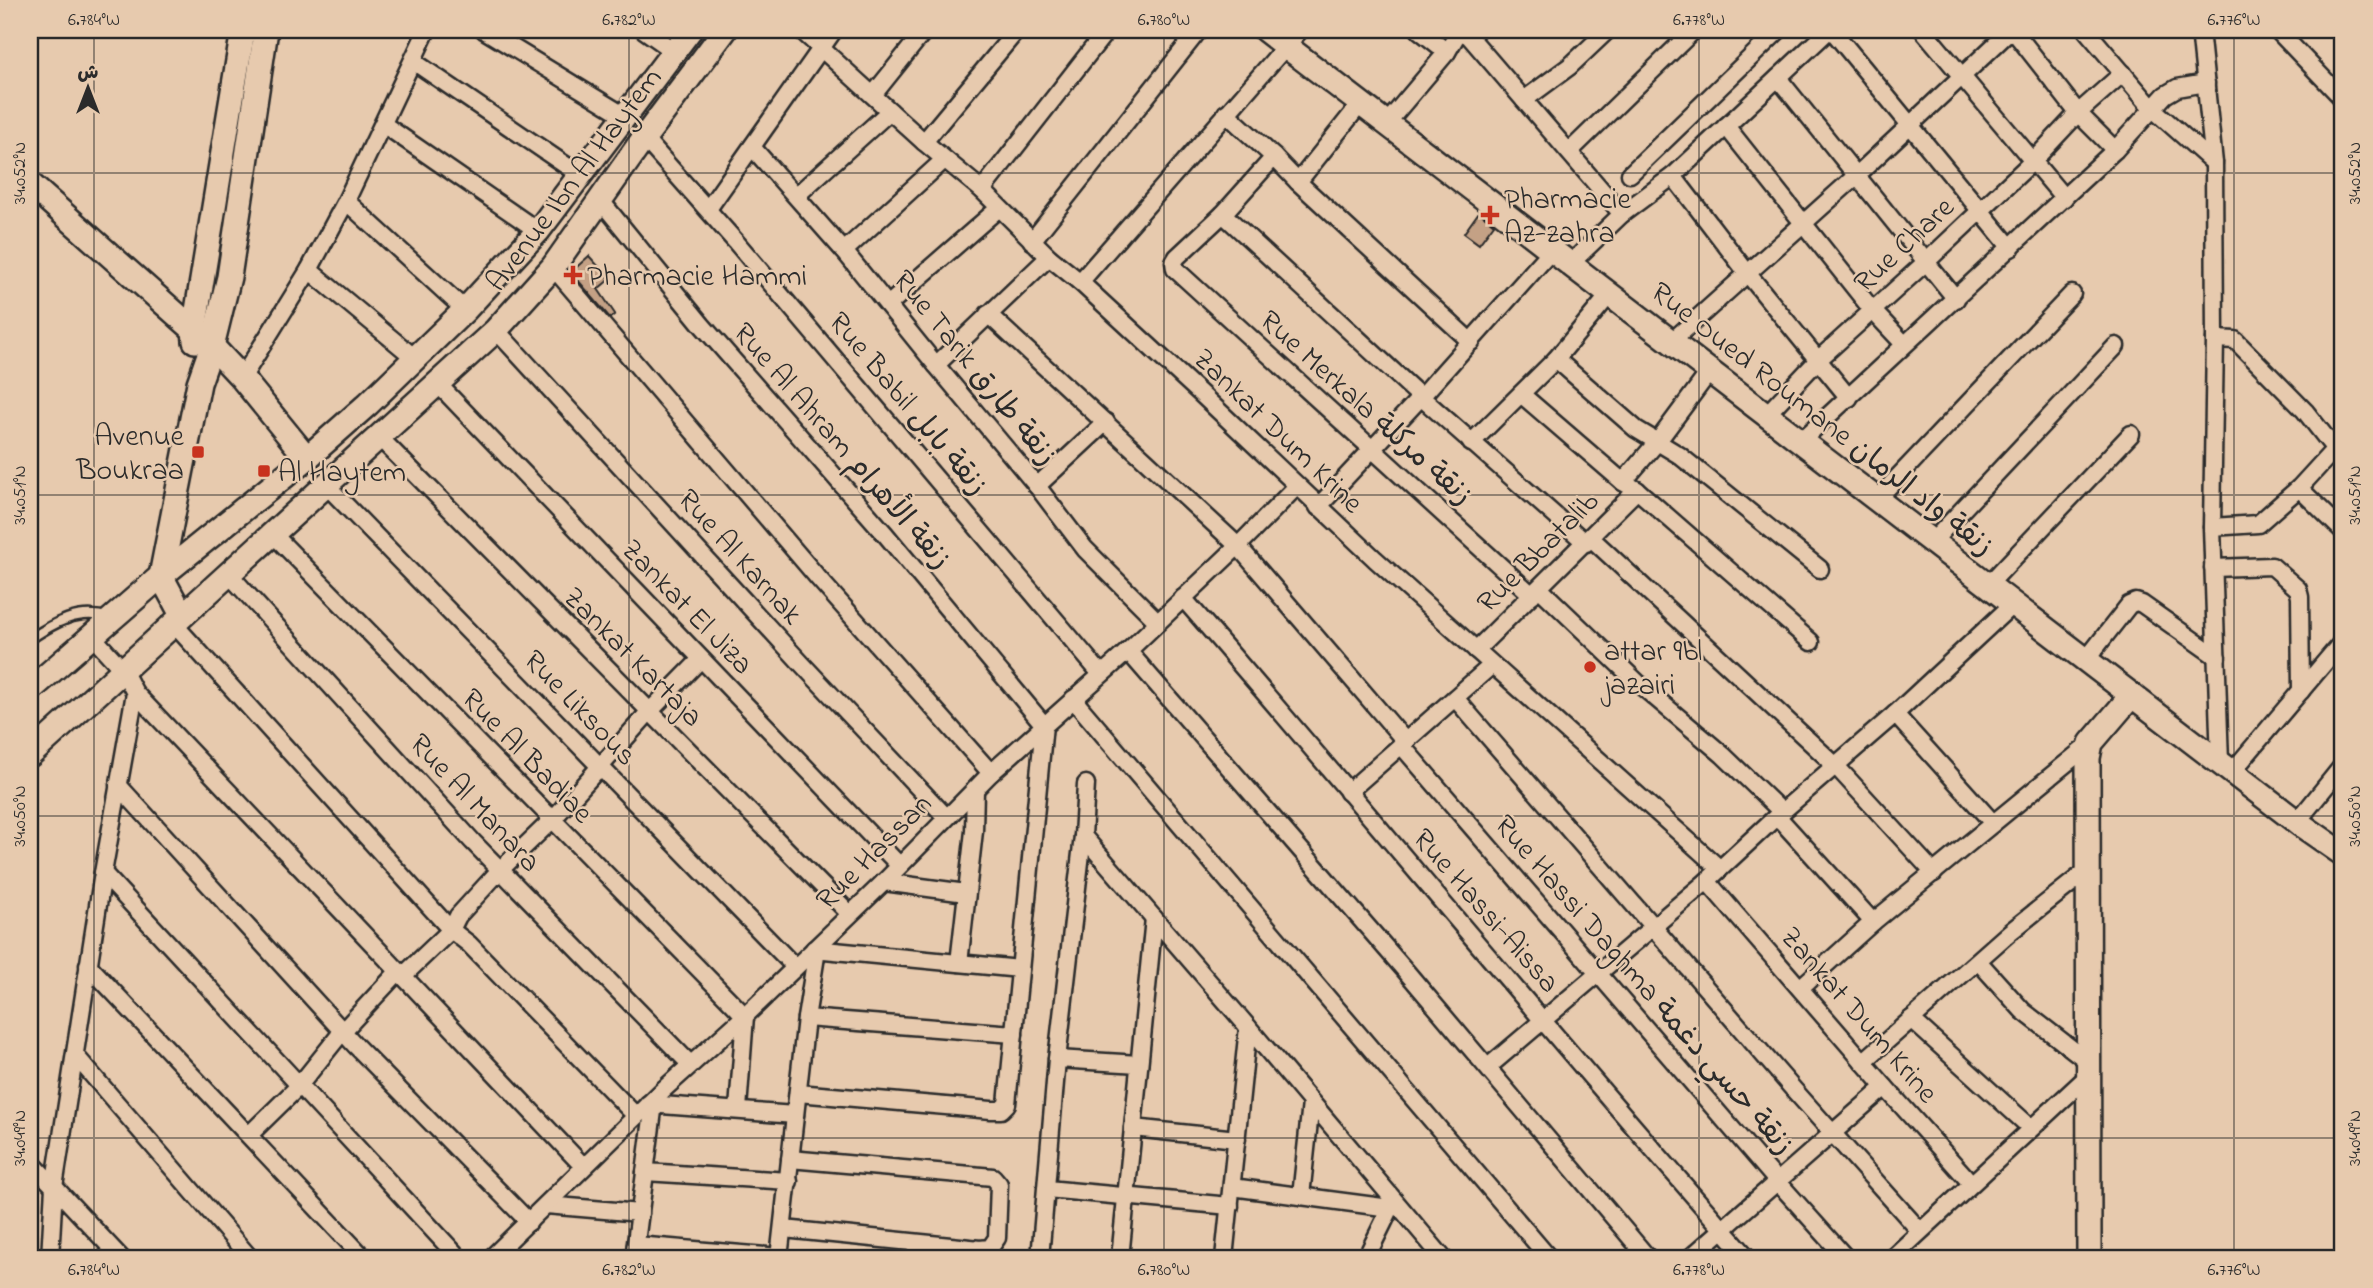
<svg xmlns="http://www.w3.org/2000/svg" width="2373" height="1288" viewBox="0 0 2373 1288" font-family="'Indie Flower','Playpen Sans Arabic',sans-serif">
<rect width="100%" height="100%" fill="#e7caae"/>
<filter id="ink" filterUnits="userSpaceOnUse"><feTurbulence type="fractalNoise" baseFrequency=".0143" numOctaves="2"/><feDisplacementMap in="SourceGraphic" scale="14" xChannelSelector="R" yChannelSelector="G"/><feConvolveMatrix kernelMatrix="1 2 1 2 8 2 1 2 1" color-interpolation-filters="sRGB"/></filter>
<g filter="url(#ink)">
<g fill="#c4a185" stroke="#2b2b2b" stroke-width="2">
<polygon points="1479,212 1494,224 1479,244 1464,233"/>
<polygon points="589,256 610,279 598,289 615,314 610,318 571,272"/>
</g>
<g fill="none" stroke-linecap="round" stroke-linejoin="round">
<defs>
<path id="lane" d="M30,639C54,623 79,608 109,618"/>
<g id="street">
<polyline points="484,30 625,116"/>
<polyline points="644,30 674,51"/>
<polyline points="801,30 924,142 982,190 1049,257 1080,282 1201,394 1375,559 1720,869"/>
<polyline points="1419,30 1447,52"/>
<polyline points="1832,30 2011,248"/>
<polyline points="1923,30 2064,198"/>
<polyline points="2013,30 2078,113 2115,150"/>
<polyline points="2086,30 2153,109 2214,163"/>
<polyline points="2200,30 2214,163 2215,339 2212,527 2220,763"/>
<polyline points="2277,30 2343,99"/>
<polyline points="413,61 580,175"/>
<polyline points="1778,78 1956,299"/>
<polyline points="873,95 925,30"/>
<polyline points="1524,100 1570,66 1608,30"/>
<polyline points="1226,113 1274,157 1298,182 1471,342"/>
<polyline points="1387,123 1447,52 1457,35 1462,32 1469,36 1622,214"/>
<polyline points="383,124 538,231"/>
<polyline points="1726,126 1873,311 1904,344"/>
<polyline points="644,138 736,242 1101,674"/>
<polyline points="924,142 1017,30"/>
<polyline points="752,147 844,251 936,365 1037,486 1085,549 1158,622"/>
<polyline points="1569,152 1694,30"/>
<polyline points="1274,157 1223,214 1177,257 1174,262 1175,269 1532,595"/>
<polyline points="1630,174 1779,30"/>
<polyline points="1673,176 1748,274 1849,398"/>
<polyline points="1298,182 1361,103"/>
<polyline points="982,190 1107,30"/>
<polyline points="797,195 890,111"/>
<polyline points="346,201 465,310"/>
<polyline points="601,201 702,325 886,535 1044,725 1007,1104 1001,1110 991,1110 798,1093"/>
<polyline points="708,209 834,30"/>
<polyline points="1223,214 1421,397 1586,543"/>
<polyline points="1032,241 1199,30"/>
<polyline points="844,251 944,160"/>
<polyline points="1570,264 1622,214 1673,176 1829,30"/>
<polyline points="553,267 819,579 991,773"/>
<polyline points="309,270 416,359"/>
<polyline points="1080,282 1300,30"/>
<polyline points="888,305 999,208"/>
<polyline points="988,314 1238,546 1406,742"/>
<polyline points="496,330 801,663 946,817"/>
<polyline points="2215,339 2235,340 2305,411 2334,448"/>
<polyline points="1671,342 1856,176 2011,30"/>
<polyline points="1556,359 1636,429 1679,455 1820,569"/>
<polyline points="936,365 1049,257"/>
<polyline points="242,378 309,270 346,201 427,30"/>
<polyline points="438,384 899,865"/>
<polyline points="1521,394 1623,482 1637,490 1811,642"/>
<polyline points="1766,415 1819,359 1926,262 2033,161 2078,113 2123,73"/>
<polyline points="378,436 850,914"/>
<polyline points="1801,441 2115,150 2165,95 2177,88 2206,83"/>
<polyline points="1471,443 1556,359 1610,294"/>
<polyline points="1623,482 1658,441 1710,371"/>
<polyline points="327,486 795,967"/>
<polyline points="1037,486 1106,422"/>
<polyline points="2299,488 2343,531"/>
<polyline points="1877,499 2072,294"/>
<polyline points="1318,507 1421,397 1552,250"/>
<polyline points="2212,527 2258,524 2299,488 2343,440"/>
<polyline points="272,533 745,1016 738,1109"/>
<polyline points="1591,538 1836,766 1934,873"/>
<polyline points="1932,542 2116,346"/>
<polyline points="2213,568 2272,566 2298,589 2300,597 2301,691"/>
<polyline points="228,573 473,842 690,1064"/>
<polyline points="1988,585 2131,434"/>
<polyline points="1539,588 1638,683 1723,755 1782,812"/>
<path d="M1183,598C1373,817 1556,1041 1748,1258"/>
<polyline points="173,623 451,930 469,944 636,1116"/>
<polyline points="1476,650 1637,490"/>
<polyline points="1128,651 1404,969 1648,1258"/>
<polyline points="2086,660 2129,605 2136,602 2142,604 2217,657"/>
<polyline points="135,693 583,1166"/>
<polyline points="1455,698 1794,1090 1920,1231"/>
<polyline points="1073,699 1549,1258"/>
<polyline points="1895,714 1993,823"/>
<polyline points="1402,746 1777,1181 1846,1258"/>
<polyline points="2232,772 2343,641"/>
<polyline points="118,785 356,1046 529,1222"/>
<polyline points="1348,792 1492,665"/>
<polyline points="1777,816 1873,922"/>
<polyline points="2297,822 2343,765"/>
<polyline points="1083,836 1248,1027 1443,1258"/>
<polyline points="103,873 459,1258"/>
<polyline points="1707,881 1885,1087 1971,1183"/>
<polyline points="884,882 966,893"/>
<polyline points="814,949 1020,969"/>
<polyline points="1978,961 2023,1011 2090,1063"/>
<polyline points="959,963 974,831 975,790"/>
<polyline points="88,965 364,1258"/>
<polyline points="1800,988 1873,922 2091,743"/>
<polyline points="806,1018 1014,1034"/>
<polyline points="1911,1019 2031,1128"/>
<polyline points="75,1055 250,1258"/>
<polyline points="1057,1059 1139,1064"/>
<polyline points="1863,1062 2010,932 2089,869"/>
<polyline points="1488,1067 1707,881 1777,816 1895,714 2013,604"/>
<polyline points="648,1104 795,1115"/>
<polyline points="1133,1128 1237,1139"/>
<polyline points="249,1135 298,1087 342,1032 398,972 407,972 451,930 458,916 500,870 553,819 649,712 701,659"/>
<polyline points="30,1161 121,1258"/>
<polyline points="645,1172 789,1181"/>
<polyline points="1232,1187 1390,1208"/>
<polyline points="1047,1189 1230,1206"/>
<polyline points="1301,1196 1311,1103"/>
<polyline points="546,1205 640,1213"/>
<polyline points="784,1229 980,1249 990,1248 997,1238 999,1184 993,1177 790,1159"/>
<polyline points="636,1245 779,1257"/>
<polyline points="50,1258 54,1187 103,873 135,693 123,670 92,636"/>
<polyline points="491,1258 664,1089 745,1016 884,882 991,773 1128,651 1238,546 1297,486"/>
<polyline points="634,1258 654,1103"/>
<polyline points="779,1258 806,1018 817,950"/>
<polyline points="1040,1258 1057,1059 1083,836 1086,784"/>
<polyline points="1120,1258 1154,918"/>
<polyline points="1224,1258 1248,1027"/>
<polyline points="1366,1258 1394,1201"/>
<polyline points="1690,1258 1885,1087"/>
<polyline points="1892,1258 2089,1075"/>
</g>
<g id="secondary">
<polyline points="1265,30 2297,822 2343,854"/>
<polyline points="30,184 212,346 242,378 307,458"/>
<polyline points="195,341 194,329 243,30"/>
<polyline points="182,615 161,576 199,383 212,346 229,277 266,30"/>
<polyline points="30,690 161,576 307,458 368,404 465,310 538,231 690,30"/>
<polyline points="30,755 496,330 553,267 644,138 725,30"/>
<polyline points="2089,1258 2088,758 2091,743 2132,695"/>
</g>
</defs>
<use href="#lane" stroke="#2b2b2b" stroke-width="13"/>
<use href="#street" stroke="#2b2b2b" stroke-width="21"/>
<use href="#secondary" stroke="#2b2b2b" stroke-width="28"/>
<use href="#lane" stroke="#e7caae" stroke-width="8"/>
<use href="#street" stroke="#e7caae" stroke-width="16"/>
<use href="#secondary" stroke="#e7caae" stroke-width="23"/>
</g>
</g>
<path fill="none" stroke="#2b2b2b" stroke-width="2" stroke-opacity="0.45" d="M94,30V1258M629,30V1258M1164,30V1258M1699,30V1258M2234,30V1258M30,173H2343M30,495H2343M30,816H2343M30,1138H2343"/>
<g fill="#c8321e" stroke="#e7caae" stroke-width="2.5">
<path d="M1486.5 204.5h7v7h7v7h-7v7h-7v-7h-7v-7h7z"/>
<path d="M569.5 264.5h7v7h7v7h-7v7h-7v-7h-7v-7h7z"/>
<rect x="191" y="445" width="14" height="14" rx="3.5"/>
<rect x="257" y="464" width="14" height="14" rx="3.5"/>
<circle cx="1590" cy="667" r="7"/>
</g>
<g text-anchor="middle" stroke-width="5" stroke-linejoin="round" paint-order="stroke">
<g font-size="30" fill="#2b2b2b" stroke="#e7caae">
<text transform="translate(573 179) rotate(-53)" y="10">Avenue Ibn Al Haytem</text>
<text transform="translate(1903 244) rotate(-43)" y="10">Rue Chare</text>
<text transform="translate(976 367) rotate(51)" y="10">Rue Tarik زنقة طارق</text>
<text transform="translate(909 403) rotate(50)" y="10">Rue Babil زنقة بابل</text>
<text transform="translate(1367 407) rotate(42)" y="10">Rue Merkala زنقة مركلة</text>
<text transform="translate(1823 418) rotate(38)" y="10">Rue Oued Roumane زنقة واد الرمان</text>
<text transform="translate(1279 430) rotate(44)" y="10">Zankat Dum Krine</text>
<text transform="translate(843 445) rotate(49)" y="10">Rue Al Ahram زنقة الأهرام</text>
<text transform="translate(1537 551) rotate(-45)" y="10">Rue Bbatalib</text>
<text transform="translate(741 556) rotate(48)" y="10">Rue Al Karnak</text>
<text transform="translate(688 606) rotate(46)" y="10">Zankat El Jiza</text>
<text transform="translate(634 656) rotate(45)" y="10">Zankat Kartaja</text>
<text transform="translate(581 707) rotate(46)" y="10">Rue Liksous</text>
<text transform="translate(528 755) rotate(46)" y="10">Rue Al Badiae</text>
<text transform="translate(476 802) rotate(47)" y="10">Rue Al Manara</text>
<text transform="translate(873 851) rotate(-45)" y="10">Rue Hassan</text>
<text transform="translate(1487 910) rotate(49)" y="10">Rue Hassi-Aissa</text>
<text transform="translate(1645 984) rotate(49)" y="10">Rue Hassi Daghma زنقة حسي دغمة</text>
<text transform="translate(1860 1014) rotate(49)" y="10">Zankat Dum Krine</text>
</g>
<g font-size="30" fill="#2b2b2b" stroke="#e7caae" text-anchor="start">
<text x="1504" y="208">Pharmacie<tspan x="1504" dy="34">Az-zahra</tspan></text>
<text x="587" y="285">Pharmacie Hammi</text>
<text x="184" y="445" text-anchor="end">Avenue<tspan x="184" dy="34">Boukraa</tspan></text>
<text x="278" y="481">Al Haytem</text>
<text x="1604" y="660">attar 9bl<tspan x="1604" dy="34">jazairi</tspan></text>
</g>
</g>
<rect width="2373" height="1288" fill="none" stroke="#e7caae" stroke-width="77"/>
<g transform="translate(88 88)" stroke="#e7caae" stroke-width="5" paint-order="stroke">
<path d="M0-5L12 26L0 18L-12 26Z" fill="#2b2b2b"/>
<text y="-10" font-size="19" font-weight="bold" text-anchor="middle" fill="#2b2b2b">ش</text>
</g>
<rect x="38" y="38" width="2296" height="1212" fill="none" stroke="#2b2b2b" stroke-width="2.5"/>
<g font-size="18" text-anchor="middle" fill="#2b2b2b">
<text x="94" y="25">6.784°W</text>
<text x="629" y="25">6.782°W</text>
<text x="1164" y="25">6.780°W</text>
<text x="1699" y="25">6.778°W</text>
<text x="2234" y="25">6.776°W</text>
<text transform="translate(19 173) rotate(-90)" y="6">34.052°N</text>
<text transform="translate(2354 173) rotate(-90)" y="6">34.052°N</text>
<text transform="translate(19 495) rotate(-90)" y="6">34.051°N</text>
<text transform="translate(2354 495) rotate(-90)" y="6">34.051°N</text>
<text transform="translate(19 816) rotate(-90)" y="6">34.050°N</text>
<text transform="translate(2354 816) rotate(-90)" y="6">34.050°N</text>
<text transform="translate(19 1138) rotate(-90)" y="6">34.049°N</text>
<text transform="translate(2354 1138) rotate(-90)" y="6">34.049°N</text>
<text x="94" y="1275">6.784°W</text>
<text x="629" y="1275">6.782°W</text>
<text x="1164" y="1275">6.780°W</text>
<text x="1699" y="1275">6.778°W</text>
<text x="2234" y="1275">6.776°W</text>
</g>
</svg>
